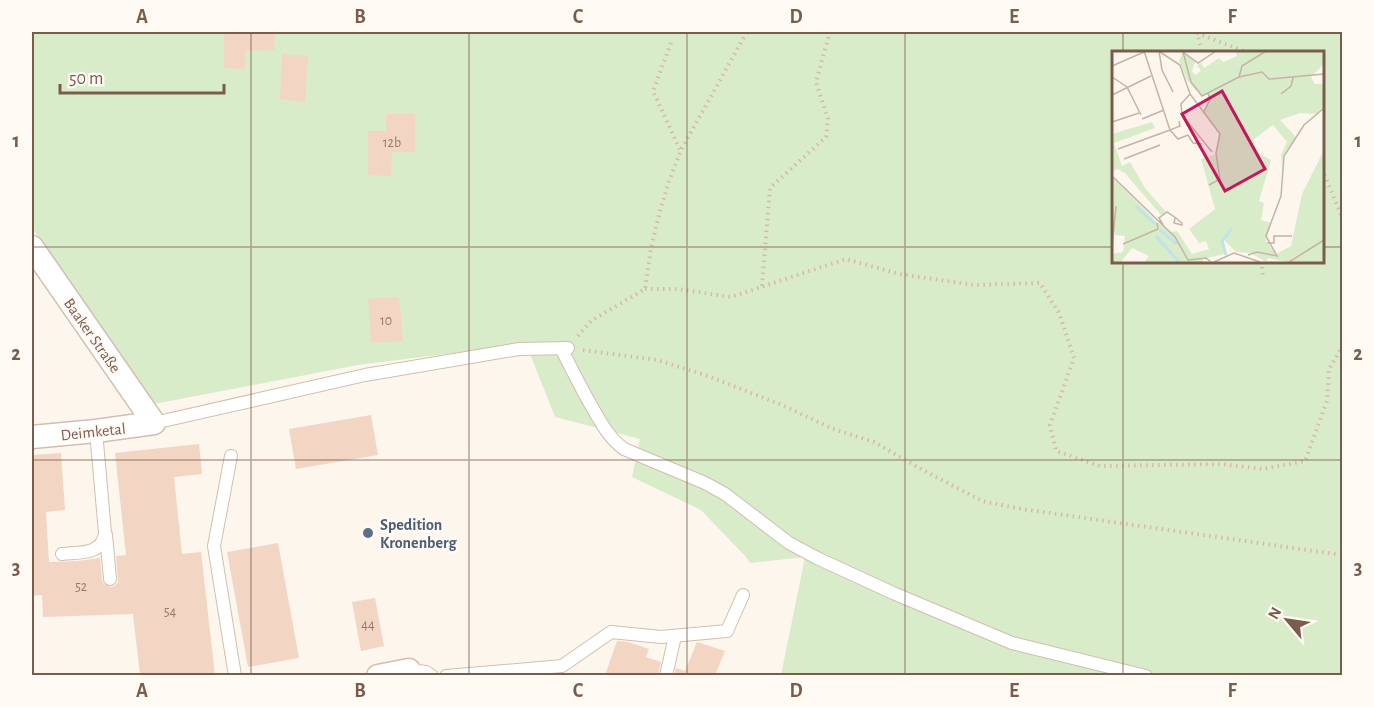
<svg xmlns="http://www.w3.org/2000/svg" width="1374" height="707" viewBox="0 0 1374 707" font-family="'Alegreya Sans',sans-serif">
<rect width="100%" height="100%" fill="#fdf6ec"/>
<path fill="#d8ecc9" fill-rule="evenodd" d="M32,32H1342V675H781L805,557L750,563L746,557L701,510L632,477L640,439L555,417L526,344L358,365L154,404L32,228ZM1113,52H1322V261H1113Z"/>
<g fill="#f3d5c3">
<polygon points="224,32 275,32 274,50 245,51 245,69 224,68"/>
<polygon points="282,54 308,56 305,102 280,99"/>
<polygon points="386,114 415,114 415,152 392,152 391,176 368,175 368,131 386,131"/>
<polygon points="399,297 403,341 371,343 368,299"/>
<polygon points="371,415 378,455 296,469 289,429"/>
<polygon points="199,444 202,474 174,477 182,554 201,552 215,675 140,675 133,614 43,617 42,595 32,596 32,455 61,453 65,510 46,512 49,562 77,561 100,558 102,580 104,584 110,587 114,586 118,582 116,556 126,555 115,453"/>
<polygon points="278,543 299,658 248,667 227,552"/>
<polygon points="375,598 384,646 361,651 352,602"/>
<polygon points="617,641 628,642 649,649 646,657 661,662 658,675 605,675"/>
<polygon points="697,642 725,651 715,675 675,675 676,668 685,671"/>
</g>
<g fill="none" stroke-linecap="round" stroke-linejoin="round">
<defs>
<g id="service">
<path d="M561,348C571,368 581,388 592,407C601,423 609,438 624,449L705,483L725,494L789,543L817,558L893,593L1012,643L1146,676"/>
<polyline points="154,423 365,375 519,349 568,348"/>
<polyline points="231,456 214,546 235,676"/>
<polyline points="106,535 110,579"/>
<path d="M62,554C80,552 102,555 105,533L96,431"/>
<polyline points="409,670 426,672 432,676"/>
<polyline points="446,676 562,666 611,632 661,637 727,631 743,595"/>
<polyline points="666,676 675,636"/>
</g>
<g id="minor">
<polyline points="32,247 154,423 96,431 32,437"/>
<polyline points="378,676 409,670"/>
</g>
</defs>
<use href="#service" stroke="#d1beb0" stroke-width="14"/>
<use href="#minor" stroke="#d1beb0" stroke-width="25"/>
<g stroke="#d9b8a5" stroke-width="4" stroke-dasharray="1.5 4.5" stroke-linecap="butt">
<polyline points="1197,32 1202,52"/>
<polyline points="1197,33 1246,52"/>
<polyline points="671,43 653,91 680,150"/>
<polyline points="32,114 32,119"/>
<polyline points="1322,169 1342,217"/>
<polyline points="1261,261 1263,276"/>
<polyline points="762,286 770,188 826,137 828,119 816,82 830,32"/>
<polyline points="645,289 678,289 731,297 846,259 899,274 974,285 1040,283 1059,313 1074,358 1050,425 1056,451 1100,466 1222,464 1263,469 1305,461 1327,401 1329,369 1342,347"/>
<polyline points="578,336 591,321 645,289 651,248 660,211 669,181 681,150 747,32"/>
<polyline points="583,350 657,360 705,375 782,405 833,429 874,442 921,469 982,501 1022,509 1342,555"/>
</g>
<use href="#service" stroke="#fff" stroke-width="12"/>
<use href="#minor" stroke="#fff" stroke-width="22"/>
</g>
<path fill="none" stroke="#7a5c4d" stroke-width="1.5" stroke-opacity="0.55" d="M251,32V676M469,32V676M687,32V676M905,32V676M1123,32V52M32,247H1113M1322,247H1342M1123,261V676M32,460H1342"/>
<circle fill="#5c6f8a" stroke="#fffaf3" stroke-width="2" cx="368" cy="533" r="6"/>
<g text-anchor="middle" stroke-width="5" stroke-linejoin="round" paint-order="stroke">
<g font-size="14" fill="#987a6a">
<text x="392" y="147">12b</text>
<text x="386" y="325">10</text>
<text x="81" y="591">52</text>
<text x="170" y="616">54</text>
<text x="368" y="629">44</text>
</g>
<g font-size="16" fill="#7a5c4d" stroke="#fffaf3">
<text transform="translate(93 335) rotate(55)" y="6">Baaker Straße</text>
<text transform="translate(93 431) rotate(-6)" y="6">Deimketal</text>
</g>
<g font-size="16" font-weight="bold" fill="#4e5e75" stroke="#fffaf3" text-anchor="start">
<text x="380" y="530">Spedition<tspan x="380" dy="18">Kronenberg</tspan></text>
</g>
</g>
<g transform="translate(1112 51)">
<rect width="212" height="212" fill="#fdf6ec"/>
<path d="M71,0L83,11L80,20L83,24L89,20L85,14L89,12L92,17L107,7L111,11L125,5L123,0H211V14L199,26L203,33H211V56L204,63L188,62L168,69L184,86L171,104L170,120L169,104L175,91L161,74L141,89L145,101L159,109L147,150L152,152L149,169L159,172L154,190L164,203L179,195L190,143L211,101V211H177L191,200L176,211L156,207L154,211L139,202L124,201L112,189V203L91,208V211H33L37,205L20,197L9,211H0V203L11,201L13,185L3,184L0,176V126L45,171L59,181L65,180L80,203L97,198L94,190L87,192L77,178L103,158L89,108L104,103L107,81L92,62L97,43L89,45L75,29L67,10ZM40,71L43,77L2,92L10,115L18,111L33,137L54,161L49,164L13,122L5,118L0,121V83Z" fill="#d8ecc9"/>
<path fill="none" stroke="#bfe3e8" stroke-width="3" d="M24,155L43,173M48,179L65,193M44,185L67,211M114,204L110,190L120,177"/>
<path fill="none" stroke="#c5b3a7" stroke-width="1.5" d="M47,0L50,19L61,41M48,1L68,14L78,43L108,83M71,1L79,31L90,45L127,26L150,21L157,28L212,23M71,1L86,12L104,0M0,15L32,1M0,26L15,36L29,64M127,26L130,15L154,0M78,43L69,53L70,64L100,101M169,43L179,35L181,27M0,44L39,25M91,62L98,49L96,42M30,68L52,59M67,70L68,75L58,79L66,88L76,84L81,92L90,93M0,71L27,62M6,98L58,79L32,0M12,108L48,94M0,125L63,186L76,209L94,207L99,211M97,134L108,128L104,102L108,83M46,170L50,172L47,167L55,161L64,167L70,172V174L62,172L63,167M155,192H162V185H180M11,193L46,178L45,172M0,195L4,155M136,204L145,201L165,205L154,185L169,145L172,105L192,74L212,57M102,211L122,202L148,211M177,211L212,189"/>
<path fill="#c2185b" fill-opacity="0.15" stroke="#c2185b" stroke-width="3" d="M110,40L153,118L113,140L70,63Z"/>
<rect width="212" height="212" fill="none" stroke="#7a5c4d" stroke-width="3"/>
</g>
<rect width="1374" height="707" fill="none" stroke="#fffaf3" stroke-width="66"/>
<g transform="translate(1287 620) rotate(299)" stroke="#fffaf3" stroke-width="4.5" paint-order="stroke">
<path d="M0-4.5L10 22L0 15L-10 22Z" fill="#7a5c4d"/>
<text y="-9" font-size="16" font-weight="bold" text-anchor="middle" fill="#7a5c4d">N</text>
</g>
<path d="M60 84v9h164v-9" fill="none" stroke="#7a5c4d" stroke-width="3"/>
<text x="69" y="84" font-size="18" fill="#7a5c4d" stroke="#fffaf3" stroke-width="4.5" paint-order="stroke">50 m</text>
<rect x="33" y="33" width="1308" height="641" fill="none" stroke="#7a5c4d" stroke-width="2"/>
<g font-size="20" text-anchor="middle" font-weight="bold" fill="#7a5c4d">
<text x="142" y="23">A</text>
<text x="360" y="23">B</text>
<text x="578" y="23">C</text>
<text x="796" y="23">D</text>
<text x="1014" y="23">E</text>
<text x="1232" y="23">F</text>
<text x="16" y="147">1</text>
<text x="1358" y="147">1</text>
<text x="16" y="360">2</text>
<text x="1358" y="360">2</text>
<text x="16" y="574">3</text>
<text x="1358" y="574">3</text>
<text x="142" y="697">A</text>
<text x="360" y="697">B</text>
<text x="578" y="697">C</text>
<text x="796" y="697">D</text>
<text x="1014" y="697">E</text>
<text x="1232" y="697">F</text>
</g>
</svg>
